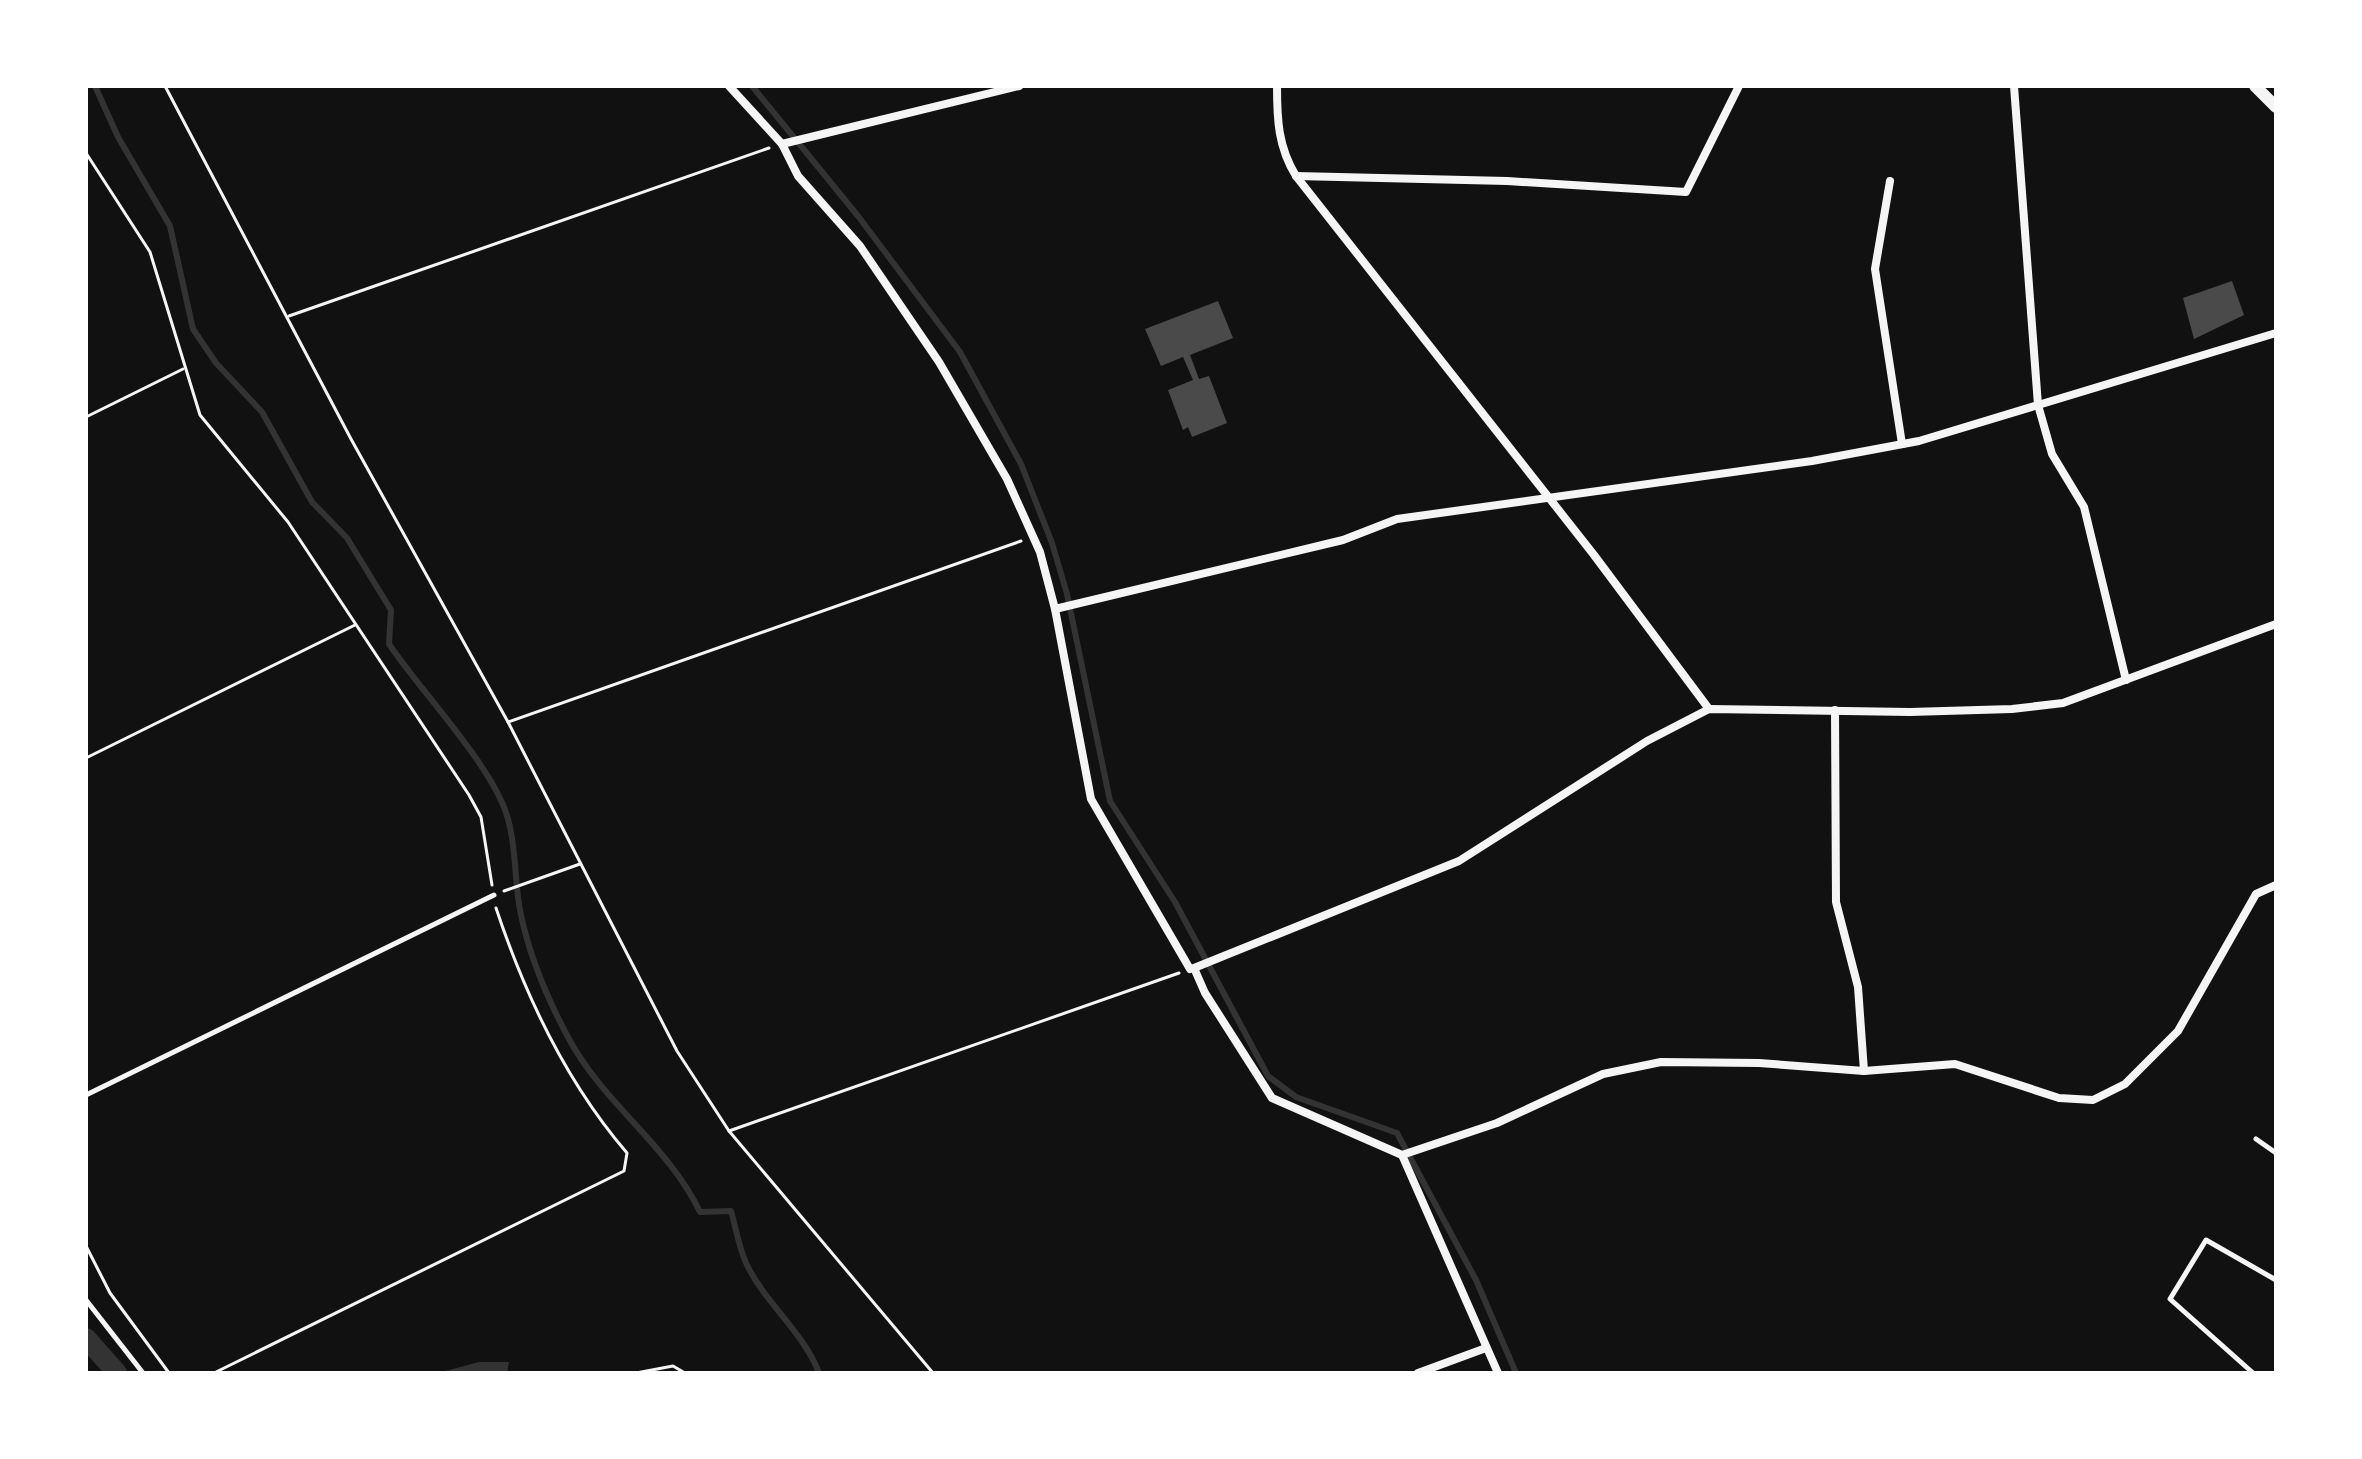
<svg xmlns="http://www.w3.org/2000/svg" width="2362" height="1459" viewBox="0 0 2362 1459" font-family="'Fira Sans',sans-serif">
<rect width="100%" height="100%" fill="#111"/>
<polygon fill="#333" points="479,1362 509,1362 507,1373 438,1373"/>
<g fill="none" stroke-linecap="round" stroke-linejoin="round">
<g stroke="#333" stroke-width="6">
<path d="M95,86L118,137L170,226L193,329L216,363L262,412L312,502L347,538L391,610L389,644C421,692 494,767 508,819C517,850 514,884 521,915C530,958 548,1000 569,1039C604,1104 668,1145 700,1212L731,1211C736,1228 739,1249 747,1265C766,1304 804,1333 819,1373"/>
<polyline points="752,86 858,216 960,352 1021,464 1052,543 1067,594 1110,801 1175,902 1268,1076 1296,1097 1397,1133 1476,1280 1516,1373"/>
</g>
<polyline stroke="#333" stroke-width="20" points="86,1338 117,1373"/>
</g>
<g fill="#4a4a4a">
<polygon points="2232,281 2244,315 2194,339 2183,298"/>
<polygon points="1218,301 1233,338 1190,355 1199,379 1209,376 1227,423 1192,437 1188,427 1183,430 1168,390 1193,380 1183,357 1161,366 1145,329"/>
</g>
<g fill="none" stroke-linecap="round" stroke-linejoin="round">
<g stroke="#f5f5f5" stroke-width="3">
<polyline points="165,86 351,439 508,722 677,1051 729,1131 933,1373"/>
<polyline points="86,153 150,252 200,415 288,522 469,795 481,817 492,885"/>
<polyline points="289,316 769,148"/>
<polyline points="86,417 183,369"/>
<polyline points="508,722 1021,541"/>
<polyline points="86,758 355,625"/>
<polyline points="504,891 580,864"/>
<polyline points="729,1131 1179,973"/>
<polyline points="86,1246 110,1293 169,1373"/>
<path d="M214,1373L624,1171L627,1153C566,1082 525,995 496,908"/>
<polyline points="636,1373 673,1366 685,1373"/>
</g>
<g stroke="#f5f5f5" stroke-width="5">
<polyline points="86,1095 494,895"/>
<polyline points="2256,1139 2276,1153"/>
<polyline points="86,1300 143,1373"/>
<polyline points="2253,1373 2170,1299 2206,1240 2276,1280"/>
</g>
<g stroke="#f5f5f5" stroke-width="8">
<polyline points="729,86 782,144 798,176 860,246 939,362 1007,479 1040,552 1055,609 1091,799 1190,969"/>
<path d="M1277,86C1277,119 1278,147 1296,176L1594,555L1709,709"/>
<polyline points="2014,86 2038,405 2052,454 2084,507 2126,680"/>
<polyline points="782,144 1019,86"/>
<polyline points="1296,176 1507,181 1686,192 1739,86"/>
<polyline points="1890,181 1875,269 1902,444"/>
<polyline points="1055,609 1343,540 1397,519 1812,461 1919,441 2276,333"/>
<polyline points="2276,624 2063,703 2012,709 1910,712 1709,709 1647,741 1459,861 1194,968 1205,993 1272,1098 1402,1155 1497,1123 1603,1074 1661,1062 1759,1063 1864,1071 1955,1064 2059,1098 2093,1100 2125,1084 2178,1031 2256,894 2276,885"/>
<polyline points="1835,710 1836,902 1858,987 1864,1071"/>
<polyline points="1402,1155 1498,1373"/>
<polyline points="1418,1373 1486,1348"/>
</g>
<polyline stroke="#f5f5f5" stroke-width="12" points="2255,86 2276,107"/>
</g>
<rect width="2362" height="1459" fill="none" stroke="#ffffff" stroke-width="176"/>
</svg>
